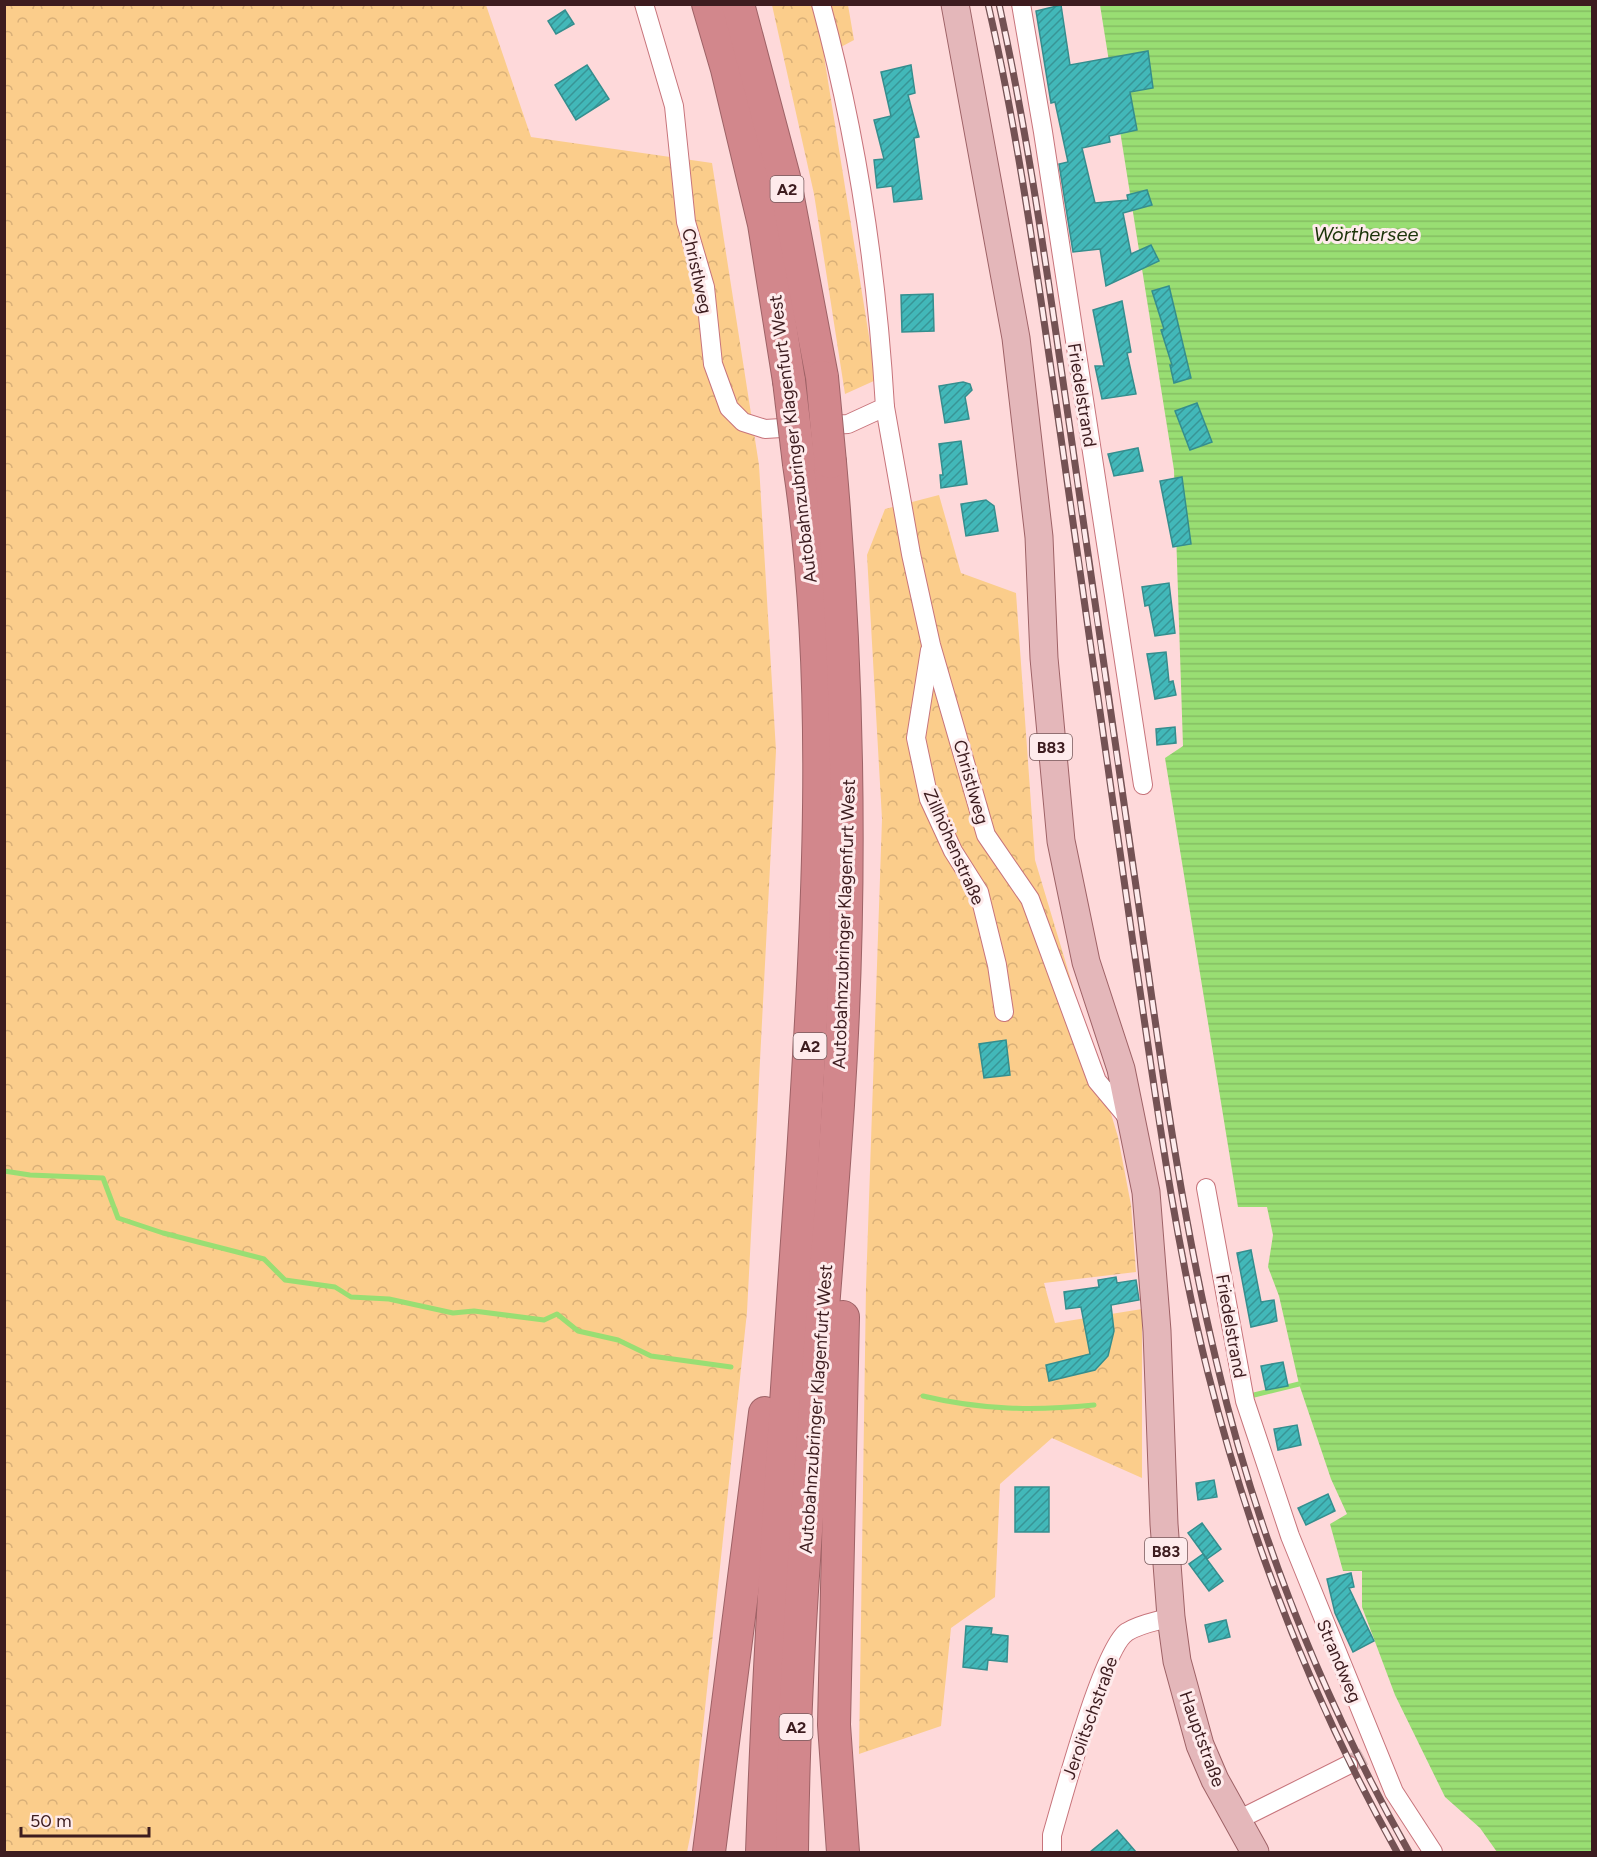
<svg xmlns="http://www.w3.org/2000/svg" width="1597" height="1857" viewBox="0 0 1597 1857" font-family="Figtree,sans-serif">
<defs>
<pattern id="forest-crowns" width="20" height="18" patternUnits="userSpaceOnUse" patternTransform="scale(1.5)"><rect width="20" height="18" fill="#fbcd8b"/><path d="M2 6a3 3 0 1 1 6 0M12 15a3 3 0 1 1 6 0" fill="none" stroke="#d8af78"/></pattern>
<pattern id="water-rules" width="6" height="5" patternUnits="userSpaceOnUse" patternTransform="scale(1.5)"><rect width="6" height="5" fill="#99de73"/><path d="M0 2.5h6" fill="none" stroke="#85be63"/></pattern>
<pattern id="building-hatch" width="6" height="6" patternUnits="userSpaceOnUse" patternTransform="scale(1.5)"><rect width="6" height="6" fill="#42b8b9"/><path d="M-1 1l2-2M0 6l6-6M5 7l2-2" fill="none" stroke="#389596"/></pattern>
</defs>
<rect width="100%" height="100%" fill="#fed9da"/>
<g fill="url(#forest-crowns)">
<polygon points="5,5 486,5 531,137 712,163 759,465 776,751 747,1312 693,1822 687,1852 5,1852"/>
<polygon points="772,5 848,5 854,40 824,56 876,380 845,394 814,194"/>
<polygon points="939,495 961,573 1016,593 1035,860 1118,1137 1131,1205 1136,1272 1044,1283 1055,1323 1142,1309 1142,1478 1052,1438 1000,1484 995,1597 951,1628 941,1726 859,1754 866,1287 882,819 867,555 885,509"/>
</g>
<polygon fill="url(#water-rules)" points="1100,5 1592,5 1592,1852 1497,1852 1480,1828 1445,1797 1395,1695 1362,1607 1362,1571 1343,1571 1330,1524 1347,1514 1331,1479 1299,1384 1279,1296 1268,1267 1273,1235 1267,1207 1238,1207 1165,758 1183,746 1174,470"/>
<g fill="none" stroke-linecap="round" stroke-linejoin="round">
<g stroke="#99de73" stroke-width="5">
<polyline points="4,1171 30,1175 103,1178 118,1218 163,1233 264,1259 285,1280 335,1287 351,1297 389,1299 453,1313 474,1311 544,1320 557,1314 578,1331 618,1340 651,1356 731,1367"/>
<polyline points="1254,1395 1299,1384"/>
<path d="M923,1396C981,1410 1035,1411 1094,1405"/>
</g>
</g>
<g fill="url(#building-hatch)" stroke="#358e8e" stroke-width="1.5">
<polygon points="1061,5 1070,65 1148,51 1153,88 1130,92 1137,130 1109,136 1110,142 1082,148 1095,203 1128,200 1127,195 1147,190 1152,205 1123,213 1131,254 1151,245 1159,261 1106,286 1100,249 1073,252 1059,164 1068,162 1055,102 1051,103 1036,11"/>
<polygon points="565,10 574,24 556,34 548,21"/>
<polygon points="587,65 609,99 576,120 555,85"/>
<polygon points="911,65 915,93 908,95 919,137 914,138 922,199 894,202 892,186 877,188 874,160 884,159 874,120 891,116 881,72"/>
<polygon points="1169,286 1191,378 1174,383 1170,365 1172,365 1161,330 1164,329 1152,291"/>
<polygon points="933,294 934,331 902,332 901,295"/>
<polygon points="1122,301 1131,352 1127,353 1136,394 1102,399 1095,366 1104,366 1093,310"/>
<polygon points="963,382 970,384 972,390 965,397 969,419 945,423 939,386"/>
<polygon points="1197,403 1212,442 1190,450 1175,411"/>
<polygon points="961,441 967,484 941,488 940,475 943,475 939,444"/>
<polygon points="1138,448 1143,471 1114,476 1108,454"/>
<polygon points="1182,477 1191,544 1173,547 1160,481"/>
<polygon points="986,500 994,506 998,531 966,536 961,504"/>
<polygon points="1169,583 1175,633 1155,636 1149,605 1145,606 1142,587"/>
<polygon points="1166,652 1169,682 1173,681 1176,695 1155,699 1147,654"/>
<polygon points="1175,727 1176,743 1157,745 1156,729"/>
<polygon points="1006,1040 1010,1075 984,1078 979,1044"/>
<polygon points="1251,1250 1261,1302 1274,1300 1277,1321 1251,1327 1237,1253"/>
<polygon points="1116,1277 1117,1283 1136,1280 1139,1300 1111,1305 1114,1331 1108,1356 1095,1370 1049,1381 1046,1365 1090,1354 1081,1307 1066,1309 1064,1292 1099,1287 1098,1280"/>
<polygon points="1283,1362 1288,1386 1266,1390 1261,1366"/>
<polygon points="1297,1425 1301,1445 1278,1450 1274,1429"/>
<polygon points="1214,1480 1217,1497 1198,1500 1196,1483"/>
<rect x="1015" y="1487" width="34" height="45"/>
<polygon points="1328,1494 1335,1511 1306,1525 1298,1508"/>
<polygon points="1202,1523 1221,1549 1207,1559 1188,1533"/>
<polygon points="1203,1554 1223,1581 1209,1591 1189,1564"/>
<polygon points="1351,1573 1354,1587 1349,1588 1374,1641 1353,1652 1335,1613 1327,1579"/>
<polygon points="1226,1620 1230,1637 1209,1642 1205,1625"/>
<polygon points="966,1626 992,1628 991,1634 1008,1636 1007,1662 988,1660 987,1670 963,1667"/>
<polygon points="1117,1830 1136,1852 1090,1852"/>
</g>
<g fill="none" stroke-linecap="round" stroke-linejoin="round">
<polyline stroke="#d7b3b5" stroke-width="18" stroke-dasharray="18 9" stroke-linecap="butt" points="1348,1765 1376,1750"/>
<defs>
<g id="street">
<path d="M644,4L674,106L686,222L705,287L713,364L729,408L743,422L765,429L848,424L885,407C877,271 857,136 821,4"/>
<polyline points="1021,4 1043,132 1143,785"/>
<polyline points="885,407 911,554 931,645 986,835 1030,899 1097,1081 1128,1118"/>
<polyline points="930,650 916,738 929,799 953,851 979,892 997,965 1004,1012"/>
<polyline points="1206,1188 1245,1401 1290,1536 1394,1792 1433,1852"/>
<polyline points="1236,1821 1348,1765"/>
<path d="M1052,1852V1835C1062,1801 1103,1647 1127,1632C1139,1624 1158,1621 1171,1617"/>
</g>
<polyline id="primary" points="955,4 1016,338 1039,537 1044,658 1061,841 1086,962 1121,1069 1146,1192 1157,1331 1164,1524 1171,1617 1177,1661 1200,1745 1215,1780 1255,1852"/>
<g id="highway">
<polyline points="708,4 727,69 764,224 789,381"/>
<polyline points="738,4 784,177 822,377"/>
<polyline points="709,1852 765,1413"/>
<path d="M762,1852C770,1620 787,1387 803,1155C817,930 833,687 799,464"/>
<path d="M792,1852C794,1604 822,1353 838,1105C852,890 849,677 830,462"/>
<polyline points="843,1852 834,1725 843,1317"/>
</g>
</defs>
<use href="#street" stroke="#c7747b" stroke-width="20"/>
<use href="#primary" stroke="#9e6266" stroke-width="29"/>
<use href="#highway" stroke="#9e6266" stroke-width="34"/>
<use href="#street" stroke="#fff" stroke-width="18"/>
<use href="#primary" stroke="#e4b7ba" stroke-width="27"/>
<use href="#highway" stroke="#d2878c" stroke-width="32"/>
<defs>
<g id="rail">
<path d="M988,4C1019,138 1037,274 1057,410C1083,590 1108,770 1134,950C1155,1091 1173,1234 1208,1373C1250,1541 1313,1702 1397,1852"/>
<path d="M999,4C1030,144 1049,287 1070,429C1093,593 1117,757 1141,921C1162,1070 1182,1219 1217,1364C1257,1535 1323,1700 1409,1852"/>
</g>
</defs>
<use href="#rail" stroke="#745254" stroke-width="7"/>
<use href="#rail" stroke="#feebec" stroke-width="4.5" stroke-dasharray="14" stroke-linecap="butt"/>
<defs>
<g id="highway-bridge">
<polyline points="822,377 830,462"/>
<polyline points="789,381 799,464"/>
</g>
</defs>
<use href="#highway-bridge" stroke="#9e6266" stroke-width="34" stroke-linecap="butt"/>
<use href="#highway-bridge" stroke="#d2878c" stroke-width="32"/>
</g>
<g text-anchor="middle" stroke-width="6" stroke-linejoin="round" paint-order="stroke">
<g fill="#feebec" stroke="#775a5c" stroke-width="1.5">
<rect x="770.5" y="176" width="33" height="26" rx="4.5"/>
<rect x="1030" y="734" width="42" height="26" rx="4.5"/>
<rect x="793.5" y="1033" width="33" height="26" rx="4.5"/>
<rect x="1145" y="1538" width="42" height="26" rx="4.5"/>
<rect x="779.5" y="1714" width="33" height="26" rx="4.5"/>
</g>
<g font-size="16" font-weight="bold" fill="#3d1c1f">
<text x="787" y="195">A2</text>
<text x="1051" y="753">B83</text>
<text x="810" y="1052">A2</text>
<text x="1166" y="1557">B83</text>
<text x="796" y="1733">A2</text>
</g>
<g font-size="18" fill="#3d1c1f" stroke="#feebec">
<text transform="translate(697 271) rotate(78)" y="6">Christlweg</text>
<text transform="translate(1082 395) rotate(81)" y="6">Friedelstrand</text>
<text transform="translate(793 439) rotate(-97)" y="6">Autobahnzubringer Klagenfurt West</text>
<text transform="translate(971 782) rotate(74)" y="6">Christlweg</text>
<text transform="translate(954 847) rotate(66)" y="6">Zillhöhenstraße</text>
<text transform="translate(844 924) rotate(-88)" y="6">Autobahnzubringer Klagenfurt West</text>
<text transform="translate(1231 1326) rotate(80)" y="6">Friedelstrand</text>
<text transform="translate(816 1409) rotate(-86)" y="6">Autobahnzubringer Klagenfurt West</text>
<text transform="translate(1339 1661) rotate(67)" y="6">Strandweg</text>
<text transform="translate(1090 1718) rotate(-70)" y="6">Jerolitschstraße</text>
<text transform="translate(1202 1739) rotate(70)" y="6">Hauptstraße</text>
</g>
<g font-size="20" font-style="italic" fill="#1b3409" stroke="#feebec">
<text x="1366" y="241">Wörthersee</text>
</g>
</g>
<rect width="1597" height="1857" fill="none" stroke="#3d1c1f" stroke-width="12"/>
<path d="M21 1827v9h128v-9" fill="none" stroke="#3d1c1f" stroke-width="3"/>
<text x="30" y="1827" font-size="18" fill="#3d1c1f" stroke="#feebec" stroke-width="4.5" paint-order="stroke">50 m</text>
</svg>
